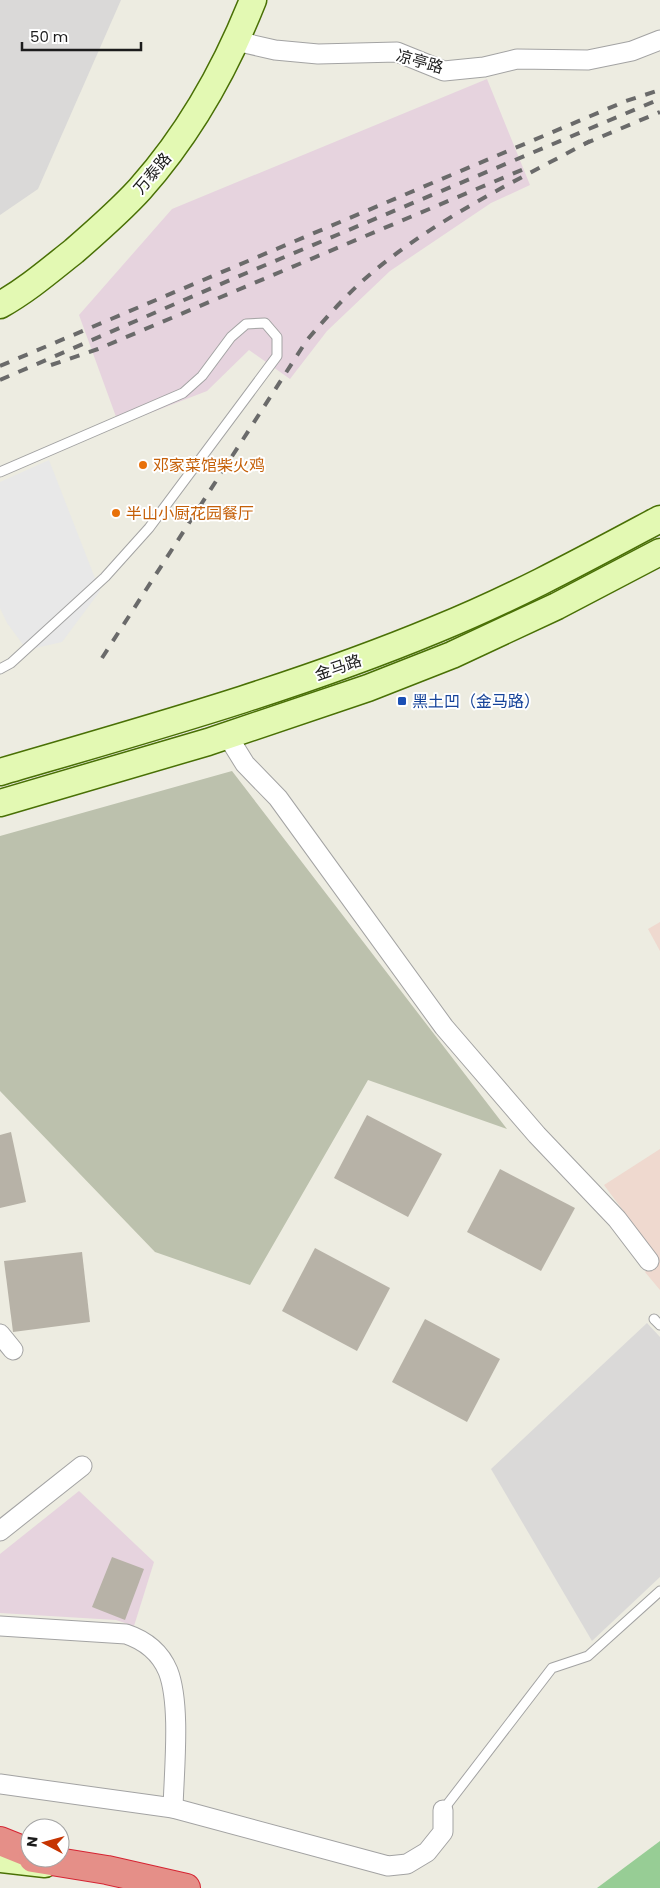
<svg xmlns="http://www.w3.org/2000/svg" width="660" height="1888" viewBox="0 0 660 1888" font-family="Poppins,'Noto Sans SC',sans-serif">
<rect width="100%" height="100%" fill="#edece1"/>
<g fill="#dad9d8">
<polygon points="0,0 121,0 38,189 0,215"/>
<polygon points="647,1323 660,1337 660,1577 592,1641 491,1469"/>
</g>
<g fill="#efd9cf">
<polygon points="660,922 660,951 648,929"/>
<polygon points="660,1149 660,1290 645,1272 657,1256 604,1185"/>
</g>
<g fill="#e6d3de">
<polygon points="487,79 530,185 491,203 390,271 327,331 290,379 249,350 207,391 119,425 79,315 172,209"/>
<polygon points="79,1491 154,1562 134,1626 116,1620 0,1613 0,1554"/>
</g>
<polygon fill="#bcc1ad" points="232,771 507,1129 368,1080 250,1285 155,1252 0,1091 0,836"/>
<polygon fill="#97cd95" points="660,1841 660,1888 597,1888"/>
<polygon fill="#e8e8e8" points="49,460 100,591 62,642 27,650 7,623 0,608 0,482"/>
<g fill="#b7b2a7">
<polygon points="367,1115 442,1154 408,1217 334,1178"/>
<polygon points="11,1132 26,1202 0,1208 0,1135"/>
<polygon points="500,1169 575,1208 541,1271 467,1232"/>
<polygon points="315,1248 390,1288 357,1351 282,1311"/>
<polygon points="82,1252 90,1322 13,1332 4,1261"/>
<polygon points="425,1319 500,1359 467,1422 392,1382"/>
<polygon points="112,1557 144,1569 125,1620 92,1607"/>
</g>
<g fill="none" stroke-linecap="round" stroke-linejoin="round">
<defs>
<g id="lane">
<polyline points="0,472 183,393 202,376 231,337 246,324 265,323 277,337 277,356 149,528 105,577 11,663 0,669"/>
<polyline points="654,1319 660,1325"/>
<polyline points="443,1810 552,1668 588,1656 660,1591"/>
</g>
<g id="street">
<polyline points="236,41 275,50 318,54 397,52 444,71 484,67 517,59 588,60 632,51 660,40"/>
<polyline points="227,735 245,764 278,798 444,1027 537,1135 617,1219 649,1261"/>
<polyline points="0,1334 13,1350"/>
<polyline points="0,1531 82,1466"/>
<path d="M0,1626L126,1634C144,1640 160,1652 168,1671C181,1704 174,1771 173,1808"/>
<polyline points="0,1784 173,1808 388,1866 407,1864 427,1852 443,1832 443,1810"/>
</g>
<g id="secondary">
<path d="M0,305C27,290 50,270 74,251C97,231 120,211 140,189C189,134 226,68 253,0"/>
<path d="M0,772C147,729 295,688 437,629C514,598 587,558 660,519"/>
<polyline points="0,803 208,742 368,688 452,655 557,606 660,552"/>
<polyline points="0,1859 45,1864"/>
</g>
<g id="highway">
<polyline points="0,1841 30,1853"/>
<polyline points="33,1858 107,1870 186,1888"/>
</g>
</defs>
<use href="#lane" stroke="#a3a3a3" stroke-width="11"/>
<use href="#street" stroke="#a3a3a3" stroke-width="21"/>
<use href="#secondary" stroke="#497005" stroke-width="29"/>
<use href="#highway" stroke="#d52432" stroke-width="30"/>
<use href="#lane" stroke="#fff" stroke-width="9"/>
<use href="#street" stroke="#fff" stroke-width="19"/>
<use href="#secondary" stroke="#e3f9b3" stroke-width="26"/>
<use href="#highway" stroke="#e58f88" stroke-width="28"/>
<g stroke="#6a6a6a" stroke-width="4" stroke-dasharray="10 10" stroke-linecap="butt">
<polyline points="584,144 660,112"/>
<polyline points="51,365 98,349 531,166"/>
<polyline points="0,366 626,101 660,90"/>
<polyline points="0,380 237,277 660,99"/>
<path d="M102,658L307,340C326,318 345,296 367,277C433,220 514,182 590,141"/>
</g>
</g>
<g fill="#e8710a" stroke="#fff" stroke-width="2">
<circle cx="143" cy="465" r="5"/>
<circle cx="116" cy="513" r="5"/>
</g>
<rect fill="#1a4fb4" stroke="#fff" stroke-width="2" x="397" y="696" width="10" height="10" rx="2.5"/>
<g text-anchor="middle" stroke-width="4" stroke-linejoin="round" paint-order="stroke">
<g font-size="16" fill="#1c1c1c" stroke="#fff">
<text transform="translate(420 61) rotate(16)" y="6">凉亭路</text>
<text transform="translate(152 173) rotate(-50)" y="6">万泰路</text>
<text transform="translate(338 667) rotate(-19)" y="6">金马路</text>
</g>
<g font-size="16" fill="#c56008" stroke="#fff" text-anchor="start">
<text x="153" y="471">邓家菜馆柴火鸡</text>
<text x="126" y="519">半山小厨花园餐厅</text>
</g>
<g font-size="16" fill="#164399" stroke="#fff" text-anchor="start">
<text x="412" y="707">黑土凹（金马路）</text>
</g>
</g>
<g transform="translate(45 1843) rotate(276)"><circle r="24" fill="#ffffff" stroke="#a4a4a4"/>
<path d="M0-4L9 19L0 12L-9 19Z" fill="#c63401"/>
<text y="-8" font-size="14" font-weight="bold" text-anchor="middle" fill="#1c1c1c">N</text>
</g>
<path d="M22 42v8h119v-8" fill="none" stroke="#1c1c1c" stroke-width="2.5"/>
<text x="30" y="42" font-size="15" fill="#1c1c1c" stroke="#ffffff" stroke-width="4" paint-order="stroke">50 m</text>
</svg>
